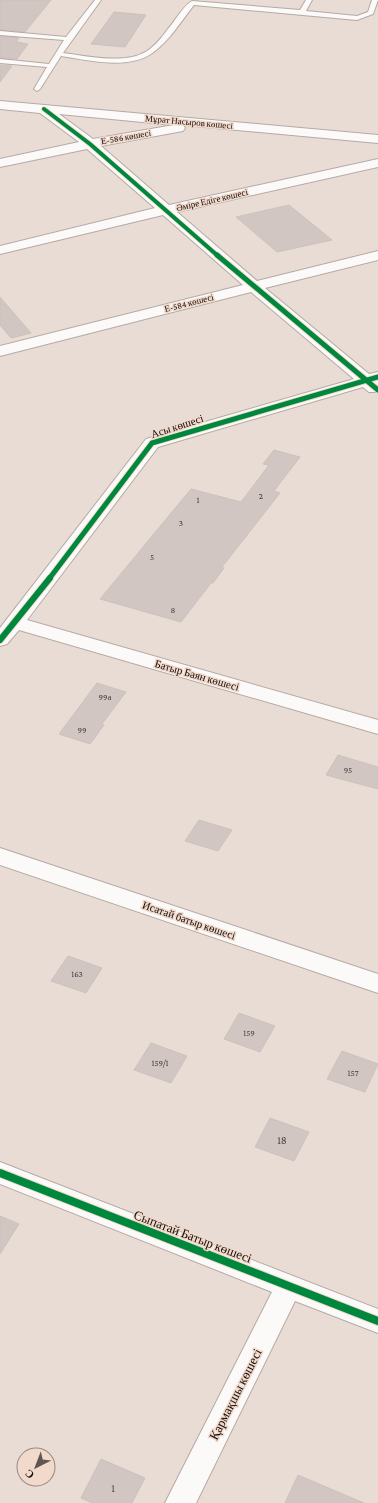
<svg xmlns="http://www.w3.org/2000/svg" width="378" height="1503" viewBox="0 0 378 1503" font-family="'Crimson Pro',serif">
<rect width="100%" height="100%" fill="#e9dcd4"/>
<g fill="#d1c6c1" stroke="#ccc2bc">
<polygon points="0,0 51,0 25,32 0,30"/>
<polygon points="114,12 146,15 125,47 91,44"/>
<polygon points="0,36 19,38 16,42 28,44 17,59 0,58"/>
<polygon points="0,65 12,66 0,82"/>
<polygon points="289,205 332,240 277,252 236,217"/>
<polygon points="0,297 31,333 11,338 0,325"/>
<polygon points="274,450 300,457 274,491 280,493 222,567 224,568 213,583 211,583 181,622 100,599 191,489 241,502 269,465 263,464"/>
<polygon points="97,683 126,692 102,724 104,725 90,744 59,734"/>
<polygon points="338,755 378,767 378,789 326,775"/>
<polygon points="199,820 232,830 218,851 185,841"/>
<polygon points="68,956 102,968 86,993 51,981"/>
<polygon points="239,1013 275,1026 260,1052 224,1039"/>
<polygon points="151,1043 187,1056 171,1083 134,1070"/>
<polygon points="342,1051 378,1064 365,1092 327,1079"/>
<polygon points="270,1118 309,1132 294,1161 255,1147"/>
<polygon points="0,1216 19,1224 0,1254"/>
<polygon points="101,1459 145,1478 132,1503 92,1503 81,1498"/>
<polygon points="298,1475 364,1503 285,1503"/>
</g>
<g fill="none" stroke-linecap="round" stroke-linejoin="round">
<defs>
<path id="service" d="M95,0H101L63,53C86,56 126,65 147,51C155,46 162,37 168,29C175,21 183,6 192,1L300,10L306,0H312L306,11L357,16L368,12L372,0H378L373,14L357,20L194,5C181,21 169,42 151,54C126,70 88,60 61,56L40,89L37,91L34,89L47,67L0,63V59L49,64L64,40L0,35V31L66,37Z"/>
<g id="minor">
<path d="M0,101L378,135V143L183,125L185,128L183,131L101,146L169,205L378,159V167L177,212L257,281L378,251V260L265,288L369,374L378,372V392H369L363,387L158,447L27,620L378,720V734L19,630L7,644L0,646V628L146,439L354,379L251,292L0,356V346L243,285L163,215L0,254V246L155,208L87,149L0,167V159L79,142L40,113L0,109ZM59,114L174,125L93,139Z"/>
<polygon points="0,1162 378,1309 378,1333 295,1301 196,1503 165,1503 272,1292 0,1184"/>
</g>
<polygon id="tertiary" points="0,848 378,974 378,993 0,865"/>
</defs>
<use href="#service" stroke="#b4aaa5" stroke-width="2"/>
<use href="#minor" stroke="#b4aaa5" stroke-width="2"/>
<use href="#tertiary" stroke="#b4aaa5" stroke-width="2"/>
<use href="#service" fill="#fcfaf9" fill-rule="evenodd"/>
<use href="#minor" fill="#fcfaf9" fill-rule="evenodd"/>
<use href="#tertiary" fill="#fcfaf9" fill-rule="evenodd"/>
<defs>
<polyline id="cycleway-far3" points="44,109 90,144 218,256"/>
<g id="cycleway-far2">
<polyline points="217,255 378,390"/>
<polyline points="49,579 152,443 378,377"/>
</g>
<polyline id="cycleway-far1" points="0,640 50,578"/>
<polyline id="cycleway" points="0,1173 378,1321"/>
</defs>
<use href="#cycleway-far3" stroke="#f1d9cc" stroke-width="5.5"/>
<use href="#cycleway-far2" stroke="#f1d9cc" stroke-width="7"/>
<use href="#cycleway-far1" stroke="#f1d9cc" stroke-width="8"/>
<use href="#cycleway" stroke="#f1d9cc" stroke-width="10"/>
<use href="#cycleway-far3" stroke="#00873e" stroke-width="4"/>
<use href="#cycleway-far2" stroke="#00873e" stroke-width="5"/>
<use href="#cycleway-far1" stroke="#00873e" stroke-width="6"/>
<use href="#cycleway" stroke="#00873e" stroke-width="8"/>
</g>
<g text-anchor="middle" stroke-width="3" stroke-linejoin="round" paint-order="stroke">
<g font-size="9" fill="#160e0a" stroke="#f1d9cc">
<text transform="translate(189 122) rotate(5)" y="3">Мұрат Насыров көшесі</text>
<text transform="translate(126 137) rotate(-10)" y="3">Е-586 көшесі</text>
<text transform="translate(212 200) rotate(-13)" y="3">Әміре Едіге көшесі</text>
<text transform="translate(189 303) rotate(-14)" y="3">Е-584 көшесі</text>
</g>
<g font-size="9" fill="#473e3a">
<text x="261" y="499">2</text>
<text x="198" y="503">1</text>
<text x="181" y="526">3</text>
<text x="152" y="560">5</text>
<text x="173" y="613">8</text>
<text x="105" y="700">99а</text>
<text x="82" y="733">99</text>
<text x="348" y="773">95</text>
<text x="77" y="977">163</text>
<text x="249" y="1036">159</text>
<text x="160" y="1066">159/1</text>
<text x="353" y="1076">157</text>
</g>
<g font-size="11" fill="#160e0a" stroke="#f1d9cc">
<text transform="translate(177 426) rotate(-18)" y="4">Асы көшесі</text>
<text transform="translate(197 675) rotate(16)" y="4">Батыр Баян көшесі</text>
<text transform="translate(189 920) rotate(19)" y="4">Исатай батыр көшесі</text>
</g>
<g font-size="11" fill="#473e3a">
<text x="282" y="1144">18</text>
<text x="113" y="1492">1</text>
</g>
<g font-size="13" fill="#160e0a" stroke="#f1d9cc">
<text transform="translate(193 1236) rotate(21)" y="5">Сыпатай Батыр көшесі</text>
<text transform="translate(235 1394) rotate(-63)" y="5">Қармақшы көшесі</text>
</g>
</g>
<g transform="translate(36 1467) rotate(222)"><circle r="19" fill="#f1d9cc" stroke="#99887e"/>
<path d="M0-3L7 15L0 10L-7 15Z" fill="#605651"/>
<text y="-6" font-size="11" font-weight="bold" text-anchor="middle" fill="#160e0a">С</text>
</g>
</svg>
